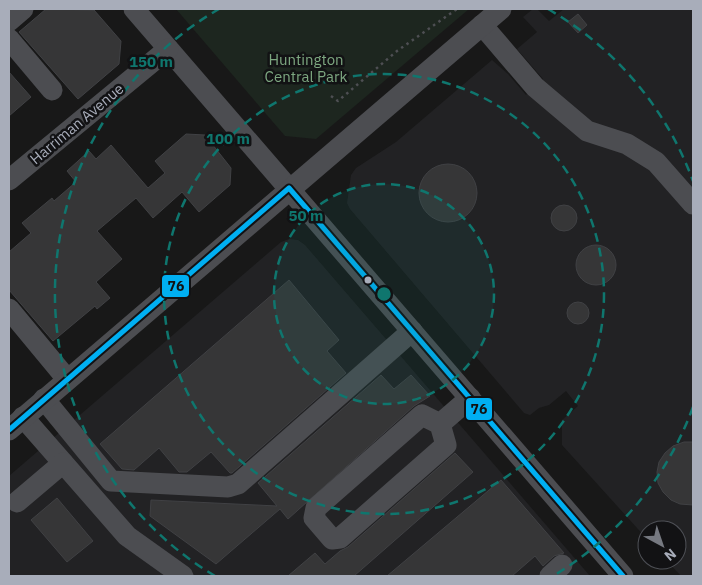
<svg xmlns="http://www.w3.org/2000/svg" width="702" height="585" viewBox="0 0 702 585" font-family="'IBM Plex Sans',sans-serif">
<rect width="100%" height="100%" fill="#181818"/>
<g fill="#222224">
<polygon points="533,9 537,9 549,21 564,9 693,9 693,576 681,576 666,560 677,560 677,530 647,530 647,539 562,445 562,420 578,406 566,391 549,405 539,408 530,415 524,413 350,209 347,203 351,175 356,168 396,142 492,60 508,74 526,95 543,79 517,49 537,32 523,17"/>
<polygon points="289,239 298,240 305,245 590,576 9,576 9,476 281,242"/>
</g>
<polygon fill="#1d261f" points="176,9 469,9 316,139 285,136"/>
<g fill="#363637" stroke="#404144">
<polygon points="46,9 94,10 121,41 119,64 78,99 19,32"/>
<polygon points="578,14 587,25 578,33 568,22"/>
<polygon points="9,72 31,97 9,116"/>
<polygon points="186,134 205,135 231,168 230,185 199,212 182,192 153,218 136,198 97,231 122,259 96,282 110,298 97,309 95,306 53,341 9,290 9,252 31,233 22,223 52,198 54,201 76,182 67,171 89,151 96,159 111,145 148,188 165,173 155,161"/>
<circle cx="448" cy="193" r="29"/>
<circle cx="564" cy="218" r="13"/>
<circle cx="596" cy="265" r="20"/>
<polygon points="289,280 339,340 327,351 346,373 232,473 230,473 211,452 187,472 179,472 159,448 134,470 122,469 100,444"/>
<circle cx="578" cy="313" r="11"/>
<polygon points="381,375 394,389 411,375 430,396 414,406 288,519 280,509 216,564 150,516 151,500 277,506 258,483"/>
<polygon points="684,442 693,442 693,505 680,504 671,500 663,492 658,483 657,472 659,462 665,453 673,446"/>
<polygon points="455,453 473,472 354,576 288,576 315,553 325,564 340,551 348,547"/>
<polygon points="501,480 564,553 554,556 543,566 535,556 512,576 387,576"/>
<polygon points="57,498 93,541 67,562 31,520"/>
</g>
<g fill="none" stroke-linecap="round" stroke-linejoin="round">
<polyline stroke="#4e4f53" stroke-width="2.5" stroke-dasharray="2.5 4" stroke-linecap="butt" points="331,96 338,101 397,51 457,9"/>
<g stroke="#4c4d51" stroke-width="21">
<polyline points="134,9 623,576"/>
<polyline points="9,21 23,9"/>
<polyline points="482,25 535,87 587,131 627,144 656,162 693,204"/>
<polyline points="9,39 52,90"/>
<polyline points="9,180 168,49"/>
<polyline points="9,309 67,379"/>
<polyline points="44,399 111,481 228,487 238,484 412,331"/>
<polyline points="23,417 127,536 183,576"/>
<polyline points="440,424 422,415 316,508 314,518 332,539 340,538 446,445 440,424 470,398"/>
<path d="M9,430C173,290 336,149 501,9"/>
<polyline points="17,502 63,463"/>
<polyline points="550,576 562,565"/>
</g>
<defs>
<polyline id="bus-1" points="9,430 289,188 623,576"/>
</defs>
<use href="#bus-1" stroke="#121214" stroke-width="9"/>
<use href="#bus-1" stroke="#00aff2" stroke-width="5"/>
</g>
<circle cx="384" cy="294" r="110" fill="#0f766e" fill-opacity=".12"/>
<g fill="none" stroke="#0f766e" stroke-width="2.5" stroke-dasharray="9 6">
<circle cx="384" cy="294" r="110"/>
<circle cx="384" cy="294" r="220"/>
<path d="M693 407A329 329 0 0 1 553 576M215 576A329 329 0 0 1 219 9M548 9A329 329 0 0 1 693 181"/>
</g>
<circle fill="#a8adba" stroke="#121214" stroke-width="2" cx="368" cy="280" r="4.5"/>
<g text-anchor="middle" stroke-width="5" stroke-linejoin="round" paint-order="stroke">
<g font-size="15" fill="#7da780" stroke="#121214">
<text x="306" y="65">Huntington<tspan x="306" dy="17">Central Park</tspan></text>
</g>
<g font-size="15" fill="#a8adba" stroke="#121214">
<text transform="translate(77 124) rotate(-40)" y="5">Harriman Avenue</text>
</g>
</g>
<circle cx="384" cy="294" r="8" fill="#0f766e" stroke="#121214" stroke-width="2.5"/>
<g font-size="15" text-anchor="middle" font-weight="bold" fill="#0f766e" stroke="#121214" stroke-width="5" stroke-linejoin="round" paint-order="stroke">
<text x="151" y="67">150 m</text>
<text x="228" y="144">100 m</text>
<text x="306" y="221">50 m</text>
</g>
<g stroke="#121214" stroke-width="2">
<rect x="161" y="274" width="29" height="24" rx="5" fill="#00aff2"/>
<rect x="465" y="397" width="28" height="24" rx="5" fill="#00aff2"/>
</g>
<g font-size="14" text-anchor="middle" font-weight="bold" fill="#111">
<text x="176" y="291">76</text>
<text x="479" y="414">76</text>
</g>
<rect width="702" height="585" fill="none" stroke="#a8adba" stroke-width="20"/>
<g transform="translate(662 545) rotate(140)"><circle r="24" fill="#121214" stroke="#4e5056"/>
<path d="M0-4L9 19L0 12L-9 19Z" fill="#767981"/>
<text y="-8" font-size="14" font-weight="bold" text-anchor="middle" fill="#a8adba">N</text>
</g>
</svg>
